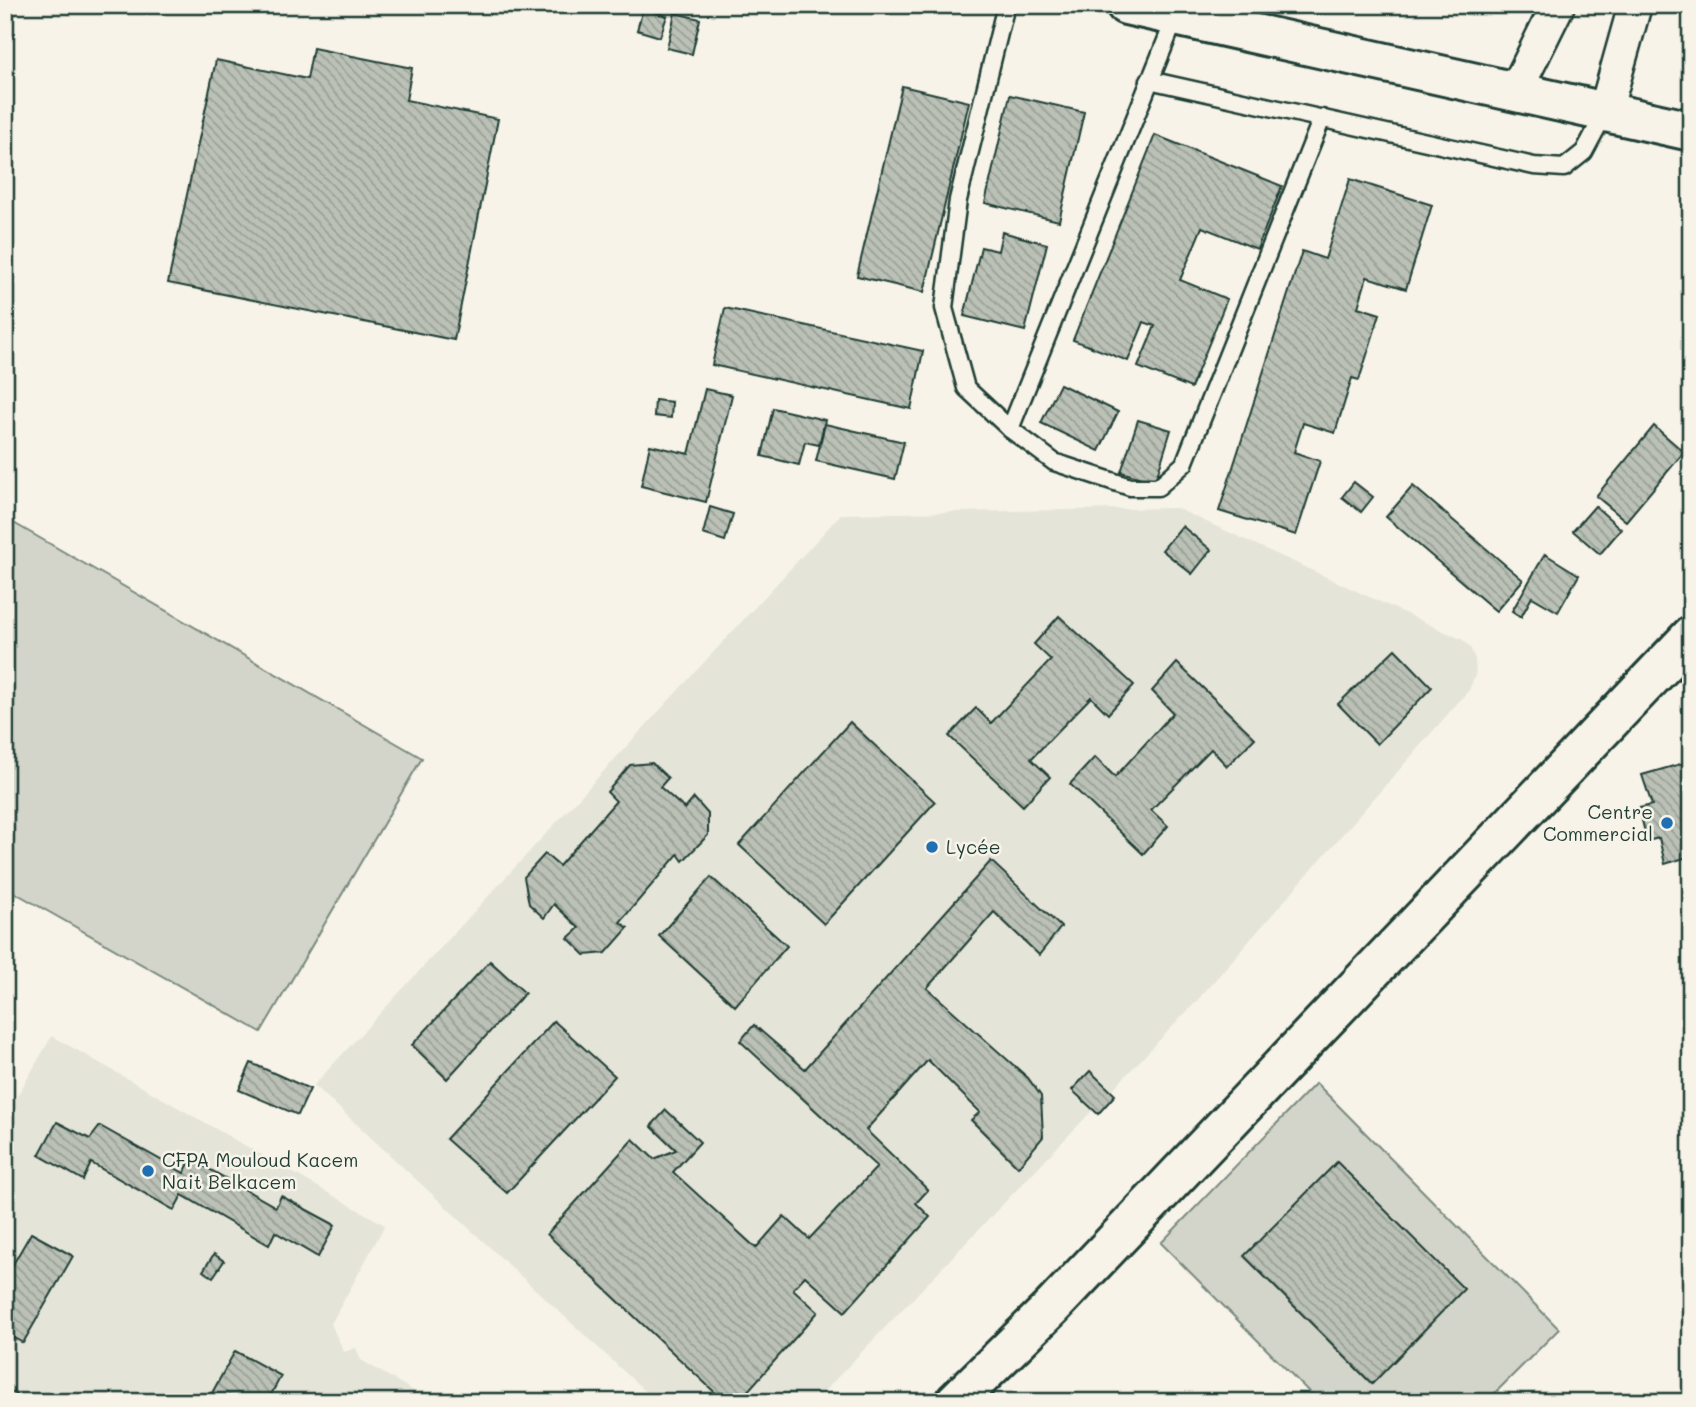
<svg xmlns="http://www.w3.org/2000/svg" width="1696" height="1407" viewBox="0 0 1696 1407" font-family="Mali,sans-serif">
<defs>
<pattern id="building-back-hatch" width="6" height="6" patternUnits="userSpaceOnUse" patternTransform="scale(1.75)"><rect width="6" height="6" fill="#bbc1b6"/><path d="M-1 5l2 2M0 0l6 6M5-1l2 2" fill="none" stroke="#979e95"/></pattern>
</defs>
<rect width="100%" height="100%" fill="#f7f3e8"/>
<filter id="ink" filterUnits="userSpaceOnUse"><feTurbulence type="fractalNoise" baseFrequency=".0143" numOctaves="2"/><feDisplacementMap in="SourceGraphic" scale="14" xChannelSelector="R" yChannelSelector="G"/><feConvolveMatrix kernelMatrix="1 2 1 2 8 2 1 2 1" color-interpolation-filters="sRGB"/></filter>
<g filter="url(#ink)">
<g fill="#e5e4d9">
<polygon points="1176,508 1463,640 1470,647 1475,659 1476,673 1469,690 1194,1004 814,1402 657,1402 314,1085 841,514"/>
<polygon points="52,1036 385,1225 331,1324 344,1352 356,1348 361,1360 432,1402 5,1402 5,1117"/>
</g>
<g fill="#d3d5ca" stroke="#79897f" stroke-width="2">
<polygon points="5,518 422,758 261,1032 5,887"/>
<polygon points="1316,1083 1559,1329 1486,1402 1319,1402 1161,1243"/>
</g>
<g fill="url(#building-back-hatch)" stroke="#1f3d34" stroke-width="2">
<polygon points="643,9 667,16 660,37 637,30"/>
<polygon points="675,13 700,19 692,54 667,48"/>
<polygon points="313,48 412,68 406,100 498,119 454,340 168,283 216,60 307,79"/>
<polygon points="902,86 969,102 924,292 857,276"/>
<polygon points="1010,95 1084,112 1059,221 985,203"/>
<polygon points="1155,135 1282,186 1257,249 1202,227 1180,280 1227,299 1191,388 1138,367 1155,326 1144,322 1128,361 1073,340"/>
<polygon points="1350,179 1432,205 1406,289 1367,277 1358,307 1380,314 1359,380 1352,378 1335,433 1303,423 1294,452 1320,461 1296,535 1219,511 1302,251 1325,259"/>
<polygon points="1002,232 1047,244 1025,331 964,316 981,247 998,251"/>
<polygon points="725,308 923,351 911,409 712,365"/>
<polygon points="1060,384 1118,412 1099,451 1041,423"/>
<polygon points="705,389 732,395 706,502 641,486 650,445 689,454"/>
<polygon points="655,400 672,402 671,418 654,416"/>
<polygon points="773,408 825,420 819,445 805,442 799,465 762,456"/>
<polygon points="1138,420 1171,430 1155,482 1121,472"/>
<polygon points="825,424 904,442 895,479 816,461"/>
<polygon points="1654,426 1684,452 1626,521 1596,496"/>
<polygon points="1354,482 1373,497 1361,512 1342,497"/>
<polygon points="1413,486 1523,580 1496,611 1386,517"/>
<polygon points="1595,506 1621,529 1600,554 1573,531"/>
<polygon points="710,507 733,514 725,541 703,534"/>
<polygon points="1182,526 1211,550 1192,574 1162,550"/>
<polygon points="1545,554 1579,575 1558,612 1532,597 1521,617 1512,611"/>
<polygon points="1059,616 1134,685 1108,714 1091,697 1031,759 1050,777 1023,806 949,736 976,708 991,723 1051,660 1034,644"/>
<polygon points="1395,649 1432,687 1377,744 1338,704"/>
<polygon points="1177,663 1255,738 1227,766 1211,749 1151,810 1168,826 1143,854 1070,784 1095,757 1115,777 1173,713 1152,691"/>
<polygon points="850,722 935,802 824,924 739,845"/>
<polygon points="1691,761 1691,856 1665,864 1659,838 1647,841 1639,808 1652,805 1642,775"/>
<polygon points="652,763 668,778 660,787 685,809 694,798 708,814 708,835 683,861 678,854 620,922 628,928 606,953 585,955 568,938 579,928 554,904 544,918 529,904 524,877 545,854 559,866 616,801 607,792 630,765"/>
<polygon points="991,861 1061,927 1039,955 994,912 927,988 1028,1078 1041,1096 1043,1137 1018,1167 971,1120 980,1112 928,1060 866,1130 928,1190 916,1203 930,1217 845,1312 805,1276 793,1289 818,1312 738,1402 725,1402 547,1234 633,1139 654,1159 676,1150 651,1126 666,1110 700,1142 673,1172 756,1248 784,1216 809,1239 877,1167 740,1041 754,1025 805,1069"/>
<polygon points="711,877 787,946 735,1006 659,936"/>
<polygon points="490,961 525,993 447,1079 412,1045"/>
<polygon points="554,1021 615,1076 507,1193 446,1139"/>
<polygon points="251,1063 310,1089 298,1115 239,1090"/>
<polygon points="1090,1071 1115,1095 1098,1114 1072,1090"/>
<polygon points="57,1122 90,1139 100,1126 184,1173 191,1159 276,1207 281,1196 335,1225 318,1257 275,1232 269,1245 182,1195 174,1210 91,1163 83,1180 39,1155"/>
<polygon points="1337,1162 1464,1289 1372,1384 1244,1256"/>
<polygon points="31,1233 73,1256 23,1343 5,1333 5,1278"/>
<polygon points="214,1254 224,1261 213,1277 203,1271"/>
<polygon points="235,1351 281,1376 267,1402 207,1402"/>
<polygon points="5,1388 29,1402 5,1402"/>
</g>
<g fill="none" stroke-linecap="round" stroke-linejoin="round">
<defs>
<g id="lane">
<polyline points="1006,5 958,200 944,308 966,388 1010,429 1054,462 1130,487 1158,487 1184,464 1322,118"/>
<polyline points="1149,80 1534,166 1564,168 1584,152 1605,113"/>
<polyline points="1010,429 1176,16"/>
</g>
<g id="street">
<polyline points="1515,92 1558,5"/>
<polyline points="1605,112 1635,5"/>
</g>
<polyline id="secondary" points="955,1402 1052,1307 1691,636"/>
<polyline id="primary" points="1126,5 1691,131"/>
</defs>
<use href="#lane" stroke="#1f3d34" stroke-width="21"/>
<use href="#street" stroke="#1f3d34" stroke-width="37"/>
<use href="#secondary" stroke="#1f3d34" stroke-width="44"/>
<use href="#primary" stroke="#1f3d34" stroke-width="44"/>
<use href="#lane" stroke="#f7f3e8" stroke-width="16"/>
<use href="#street" stroke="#f7f3e8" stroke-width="32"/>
<use href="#secondary" stroke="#f7f3e8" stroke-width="38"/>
<use href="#primary" stroke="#f7f3e8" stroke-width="38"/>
</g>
</g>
<g fill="#1f6fb2" stroke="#f7f3e8" stroke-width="2.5">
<circle cx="1667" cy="823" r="7"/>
<circle cx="932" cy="847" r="7"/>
<circle cx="148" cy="1171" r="7"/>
</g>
<g text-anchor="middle" stroke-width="5" stroke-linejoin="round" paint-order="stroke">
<g font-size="19" fill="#1f3d34" stroke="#f7f3e8" text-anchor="start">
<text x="1653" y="819" text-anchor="end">Centre<tspan x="1653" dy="22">Commercial</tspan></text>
<text x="946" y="854">Lycée</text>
<text x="162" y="1167">CFPA Mouloud Kacem<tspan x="162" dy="22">Nait Belkacem</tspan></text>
</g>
</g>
<rect width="1696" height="1407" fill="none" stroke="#f7f3e8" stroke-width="28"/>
<rect x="14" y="14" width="1668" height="1379" fill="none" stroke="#1f3d34" stroke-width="2.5" filter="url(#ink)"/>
</svg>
